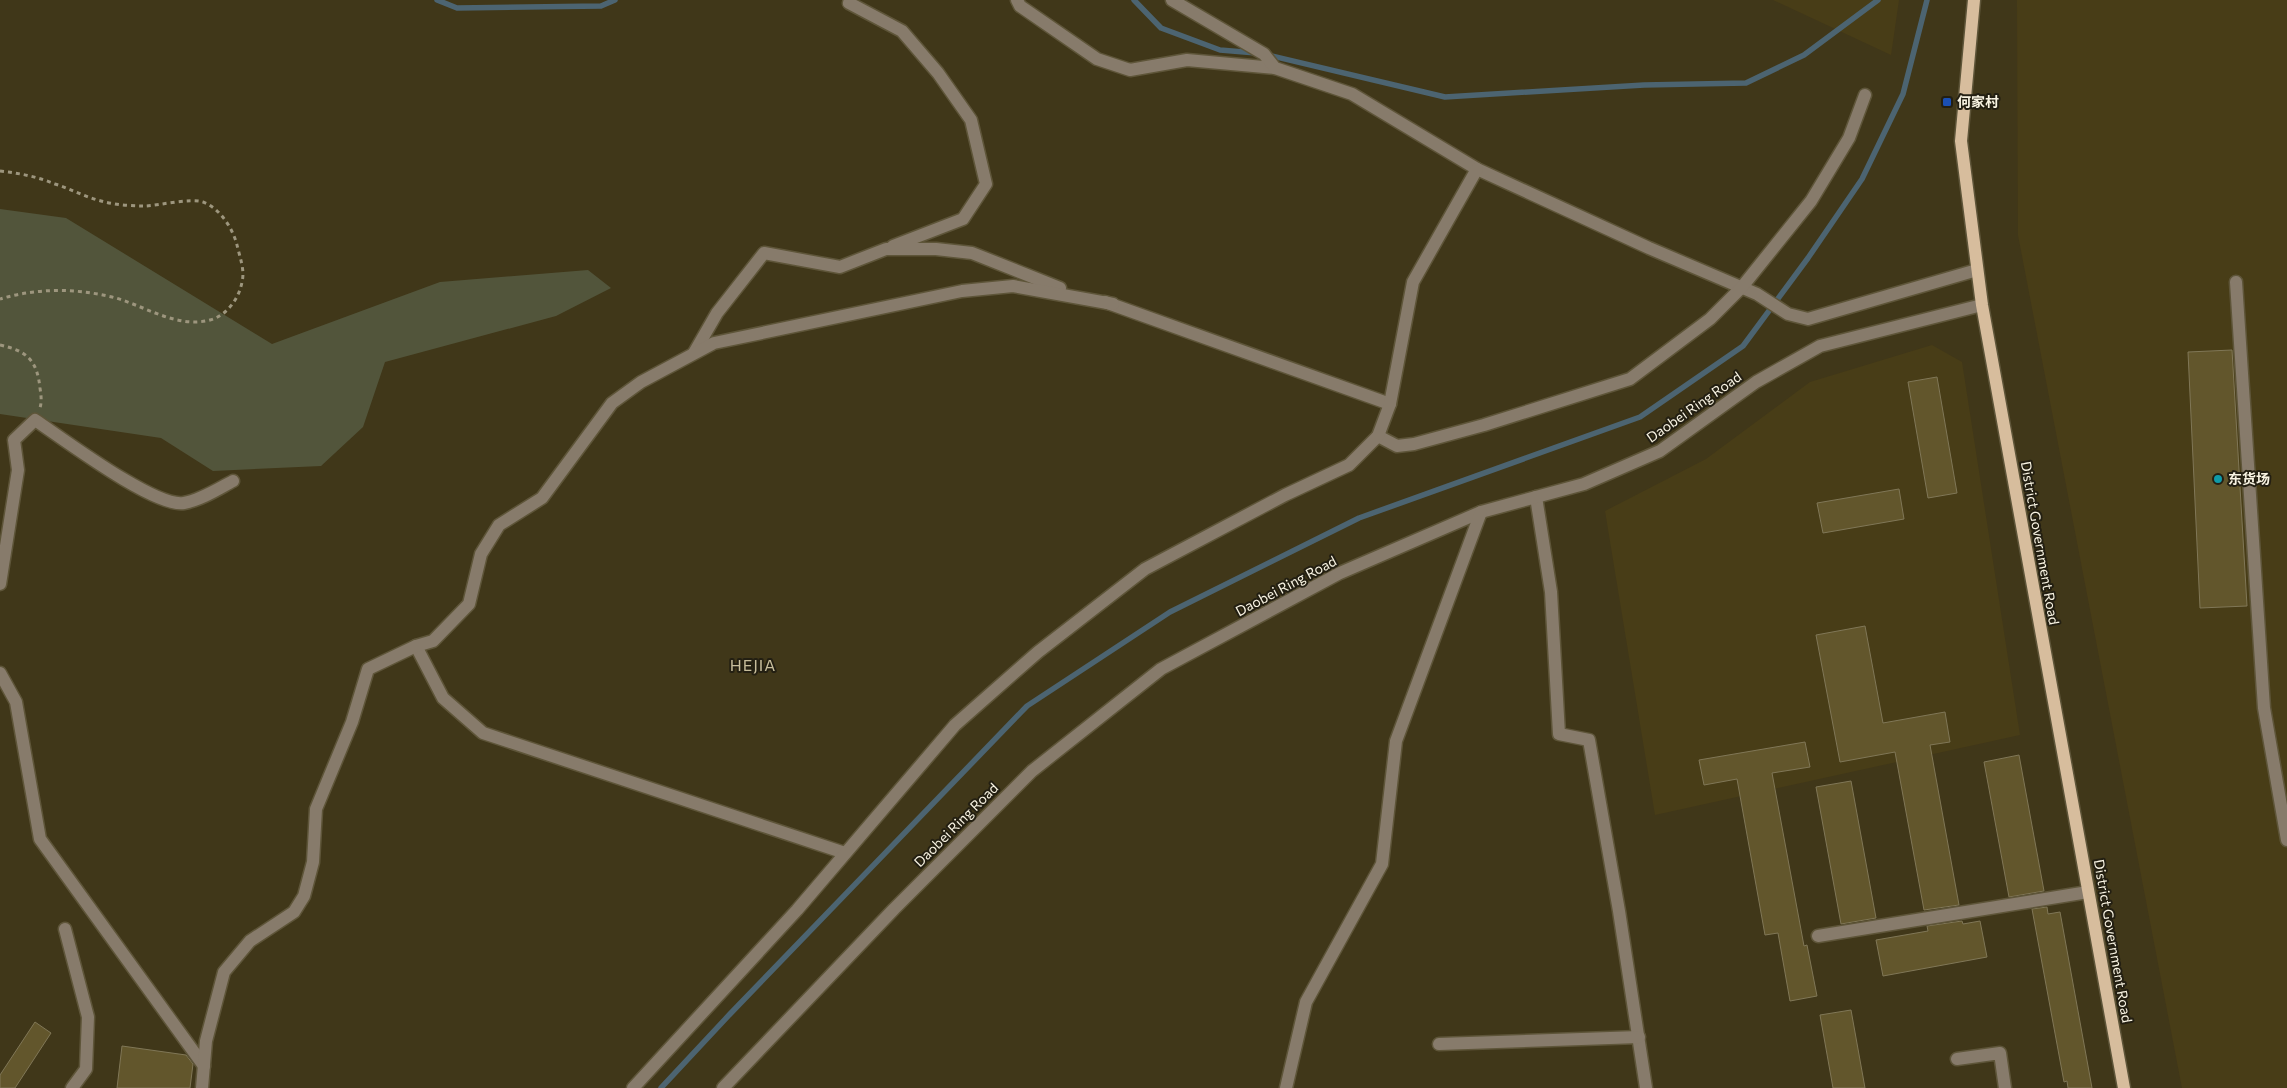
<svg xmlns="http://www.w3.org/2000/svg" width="2287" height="1088" viewBox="0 0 2287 1088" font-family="Commissioner,'Noto Sans SC',sans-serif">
<rect width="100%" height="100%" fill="#403719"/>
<g fill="#483d17">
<polygon points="1773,0 1899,0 1891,55"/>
<polygon points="2017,0 2287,0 2287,1088 2182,1088 2018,235"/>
<polygon points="1932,345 1962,362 2020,735 1655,815 1605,511 1706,459 1810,382"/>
</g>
<polygon fill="#52553b" points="0,209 66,218 272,344 440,282 588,270 611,288 556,316 385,362 363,427 321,466 213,471 161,438 0,414"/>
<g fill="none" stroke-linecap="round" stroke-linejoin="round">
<g stroke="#4c6471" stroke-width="5.5">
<polyline points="437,0 457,8 601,6 615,0"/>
<polyline points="1134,0 1161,28 1220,50 1256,53"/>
<polyline points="1268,55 1445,97 1644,85 1746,83 1804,55 1878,0"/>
<polyline points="661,1088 730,1014 1027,706 1170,612 1359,518 1640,417 1743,346 1808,258 1862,179 1903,94 1927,0"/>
</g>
</g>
<g fill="#62562c" stroke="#807757">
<polygon points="2232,350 2247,606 2200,608 2188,352"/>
<polygon points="1937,377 1957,493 1928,498 1908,382"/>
<polygon points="1899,489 1904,519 1823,533 1817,503"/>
<polygon points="1865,626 1883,723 1945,712 1950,742 1930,745 1959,905 1924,910 1895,752 1840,762 1816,635"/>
<polygon points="1805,742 1810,767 1772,773 1804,946 1807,945 1817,996 1790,1001 1778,933 1765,935 1737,779 1704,785 1699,760"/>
<polygon points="2019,755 2044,891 2009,897 1984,762"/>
<polygon points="1851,781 1876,918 1841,924 1816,787"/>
<polygon points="2047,907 2048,914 2060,912 2092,1088 2068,1088 2067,1081 2064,1082 2032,909"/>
<polygon points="1962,921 1963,924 1980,921 1987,957 1883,976 1876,940 1928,931 1927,926"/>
<polygon points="1851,1010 1865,1088 1833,1088 1820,1015"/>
<polygon points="35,1022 51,1033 15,1088 0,1088 0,1075"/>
<polygon points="122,1046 186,1055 193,1064 190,1088 117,1088"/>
</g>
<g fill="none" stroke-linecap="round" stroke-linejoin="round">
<defs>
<g id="minor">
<polyline points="850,0 849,3 902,31 938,73 971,120 986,184 963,219 893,246"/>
<polyline points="1017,0 1020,6 1097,59 1130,70 1187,60 1275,68"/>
<polyline points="1172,0 1264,54 1275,68 1352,94 1477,169 1649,248 1757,294 1788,314 1808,319 1977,270"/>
<polyline points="2236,282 2264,708 2287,840"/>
<polyline points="1105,302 1390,404"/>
<polyline points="694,353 717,313 764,253 840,267 886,249 936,249 972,253 1060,288"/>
<polyline points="1378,436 1397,446 1414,444 1484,425 1630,379 1710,319 1742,287 1811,201 1849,138 1865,95"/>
<polyline points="1536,497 1551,592 1559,734 1589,740 1619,911 1646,1088"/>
<path d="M0,584L18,470L14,440L35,420C62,438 155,508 184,503C201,500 218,489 233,481"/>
<polyline points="416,646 443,698 483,733 845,853"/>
<polyline points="0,673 16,702 40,839 204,1066"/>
<polyline points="65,929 88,1017 86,1069 72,1088"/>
<polyline points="1818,936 2088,892"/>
<polyline points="1439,1044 1639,1037"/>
<polyline points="1957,1059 2000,1053 2005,1088"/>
<polyline points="202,1088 206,1041 224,972 250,941 294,912 304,896 313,862 316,809 352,722 368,669 416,646 433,641 469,604 481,554 499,525 542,498 612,403 641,382 714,343 962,291 1013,286 1113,304"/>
<polyline points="633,1088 797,910 955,725 1038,652 1145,569 1285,495 1349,465 1378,436 1390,404 1413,282 1477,169"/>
<polyline points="723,1088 894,909 1032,771 1161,669 1340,573 1481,512 1584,484 1660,451 1756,382 1820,346 1982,305"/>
<polyline points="1286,1088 1306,1002 1382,864 1396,741 1481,512"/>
</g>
<polyline id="major" points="1974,0 1961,141 1982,305 2124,1088"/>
</defs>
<use href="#minor" stroke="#5e5539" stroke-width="15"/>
<use href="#major" stroke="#5e5539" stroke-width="15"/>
<g stroke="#9d967e" stroke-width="3" stroke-dasharray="4 4" stroke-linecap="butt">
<path d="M0,171C19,173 38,177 55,184C71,189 85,197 101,201C115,205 132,206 146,206C161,205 190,198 203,202C220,208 233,229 237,245C240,258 245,270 242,282C239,299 226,316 210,320C176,329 144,305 112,297C74,288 37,288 0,299"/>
<path d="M0,345C27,351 37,360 40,388C41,395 42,401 40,408"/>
</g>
<use href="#minor" stroke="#877b6b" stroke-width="12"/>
<use href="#major" stroke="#d7bd9d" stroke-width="12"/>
</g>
<rect fill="#1a4fb4" stroke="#231f12" stroke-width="2" x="1942" y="97" width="10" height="10" rx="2.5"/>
<circle fill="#0f9aa8" stroke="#231f12" stroke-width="2" cx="2218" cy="479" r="5"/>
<g text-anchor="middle" stroke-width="4" stroke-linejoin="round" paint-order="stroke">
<g font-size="14" font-weight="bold" fill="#f9f4e3" stroke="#231f12" text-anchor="start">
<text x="1957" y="107">何家村</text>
<text x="2228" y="484">东货场</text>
</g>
<g font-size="14" fill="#f9f4e3" stroke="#231f12">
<text transform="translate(1694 407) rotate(-35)" y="5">Daobei Ring Road</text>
<text transform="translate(2040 543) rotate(80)" y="5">District Government Road</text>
<text transform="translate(1286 586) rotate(-28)" y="5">Daobei Ring Road</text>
<text transform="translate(956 825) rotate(-45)" y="5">Daobei Ring Road</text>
<text transform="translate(2113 941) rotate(80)" y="5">District Government Road</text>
</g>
<g font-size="16" letter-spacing="1" fill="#c8be9c" stroke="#231f12">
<text x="753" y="671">HEJIA</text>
</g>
</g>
</svg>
